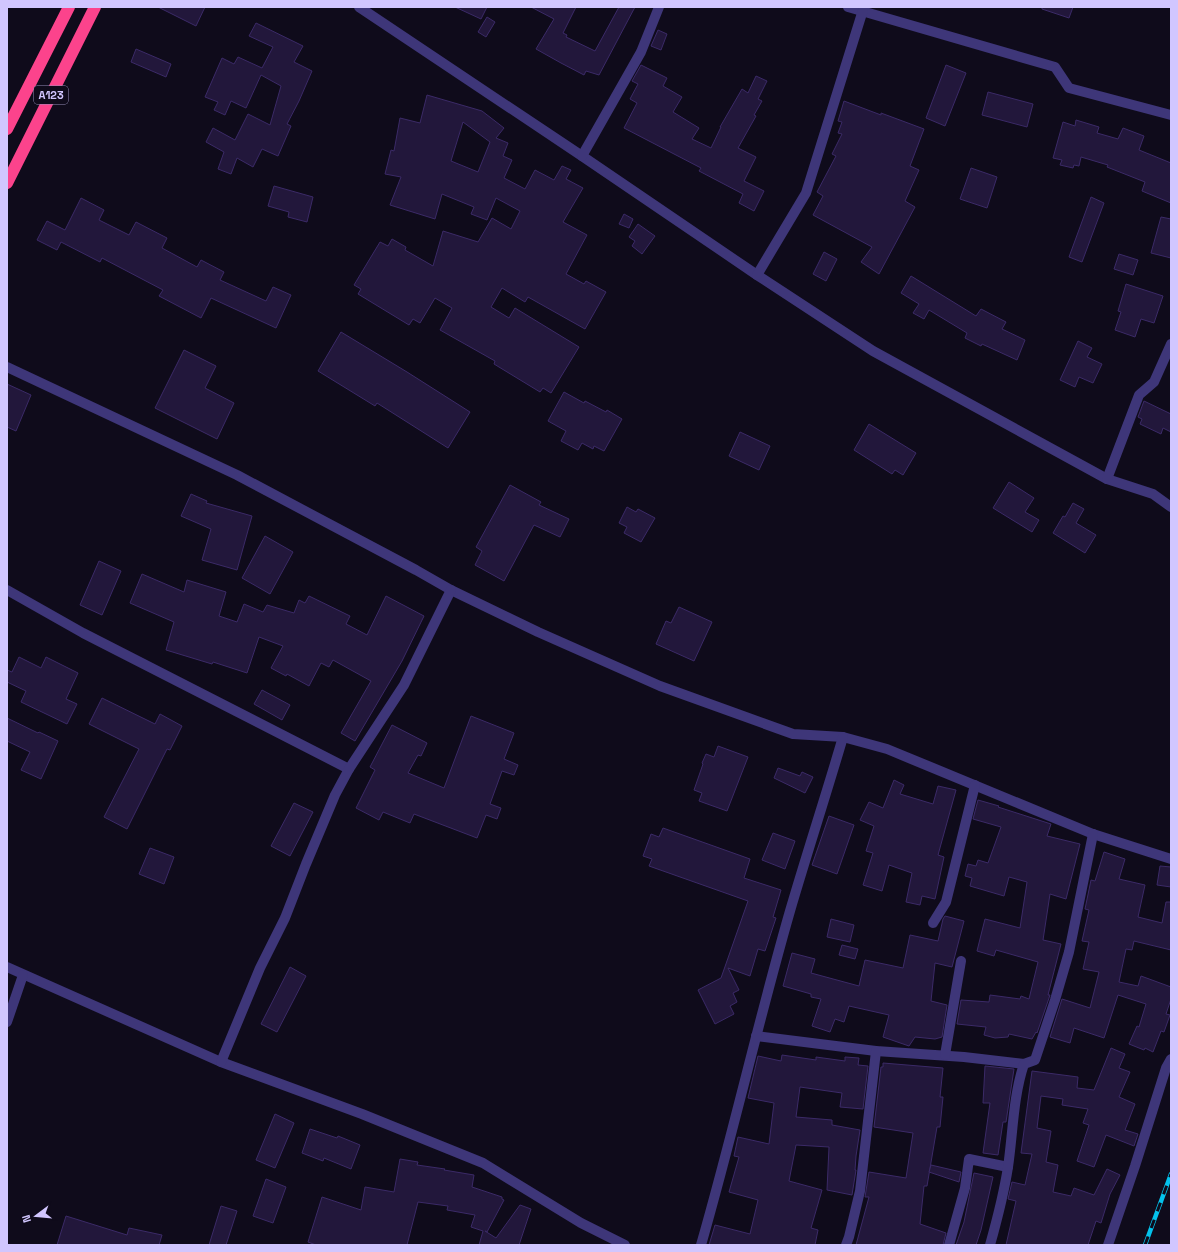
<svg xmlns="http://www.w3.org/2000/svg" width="1178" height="1252" viewBox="0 0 1178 1252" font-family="'Space Grotesk',sans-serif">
<rect width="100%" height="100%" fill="#0f0b1b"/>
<g fill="#22173b" stroke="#3b2a67" fill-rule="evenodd">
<polygon points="158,7 205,7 196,26"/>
<polygon points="455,7 487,7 481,19"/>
<polygon points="531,7 576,7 563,33 567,35 566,37 595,51 619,7 635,7 599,75 586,71 584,75 561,63 536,49 554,19"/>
<polygon points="1042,7 1073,7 1069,18 1042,9"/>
<polygon points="487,17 495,22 486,37 478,32"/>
<polygon points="256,23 303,46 294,62 312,71 299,101 287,124 291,126 278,156 262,149 253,167 237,158 231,174 218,169 224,152 206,142 213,128 235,140 248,114 270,125 281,86 261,75 246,108 231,101 225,115 214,110 218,102 205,97 222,58 234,64 238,57 262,68 273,47 249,36"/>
<polygon points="658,30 667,34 661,50 651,46"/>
<polygon points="136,49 171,64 166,77 131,62"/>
<polygon points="641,65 667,78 663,86 682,97 673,112 699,128 692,139 711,148 721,127 720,127 742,89 748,93 756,76 767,81 758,99 762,101 754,115 756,116 738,148 756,157 744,181 764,191 754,211 739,203 743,194 699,171 701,168 624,128 637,103 630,99 638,84 632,81"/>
<polygon points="946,65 966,73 945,126 926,118"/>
<polygon points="988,92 1033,104 1027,127 982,115"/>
<path d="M427,95L482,111L504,128L496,138L508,143L503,156L512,160L504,178L525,189L535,170L554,180L562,166L571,170L566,179L583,188L563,222L587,235L566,274L584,284L586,281L606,292L585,329L528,297L525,302L502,288L491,307L509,318L515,308L579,347L551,393L543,388L540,392L494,364L495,361L440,330L452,308L435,298L420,323L413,319L409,325L358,294L361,289L354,285L380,242L388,246L392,239L406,247L405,250L433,266L443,231L478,242L492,218L511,229L520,211L496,198L487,220L471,214L474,207L442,194L435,219L390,205L401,177L385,174L391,150L394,151L400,118L420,123ZM463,122L490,142L478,172L451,161Z"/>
<polygon points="844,101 881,115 881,113 924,129 910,166 919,170 905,201 915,207 879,274 861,262 872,247 813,215 823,196 817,192 836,156 832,154 842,134 838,133 842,122 838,121"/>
<polygon points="1076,120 1099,127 1097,133 1118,139 1123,128 1144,136 1139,150 1171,163 1171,203 1142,191 1145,182 1107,167 1108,165 1081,157 1079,166 1074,165 1073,168 1060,165 1062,160 1053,158 1063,122 1075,126"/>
<polygon points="971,168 997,177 987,208 960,199"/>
<polygon points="274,186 313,197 307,222 288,217 289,212 268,206"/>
<polygon points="1091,197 1104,203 1082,262 1069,257"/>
<polygon points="81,198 104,210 99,220 129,235 136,222 167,238 162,248 197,267 201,260 224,272 220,280 266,301 273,287 291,295 276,328 211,298 201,318 159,296 163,290 102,258 100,262 61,242 57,250 37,240 47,221 65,230"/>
<polygon points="624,214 633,219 629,228 619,224"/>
<polygon points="1161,217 1171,219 1171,258 1151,253"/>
<polygon points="638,224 655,236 642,254 632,246 635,241 629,237"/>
<polygon points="824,252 837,259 826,281 813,274"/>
<polygon points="1119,254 1138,260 1133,275 1114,269"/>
<polygon points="911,276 976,316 981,309 1006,322 1002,329 1025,340 1017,360 982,344 981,346 965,338 967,333 929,310 924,319 913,313 919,304 901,293"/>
<polygon points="1126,284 1163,296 1154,323 1141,319 1135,337 1115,330 1121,312 1118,311"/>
<polygon points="341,332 407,372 470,412 448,448 377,403 375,406 318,371"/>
<polygon points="1078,341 1092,348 1087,357 1102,364 1093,383 1079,377 1075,387 1060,380"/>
<polygon points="184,350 216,366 205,388 234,403 217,439 155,408"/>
<polygon points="7,384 31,395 16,431 7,427"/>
<polygon points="564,392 584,403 585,401 606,412 607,410 622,419 604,451 594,446 593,449 582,443 578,450 561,441 566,431 548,421"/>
<polygon points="1144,401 1171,414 1171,432 1163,428 1161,434 1140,424 1142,419 1138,417"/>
<polygon points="869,424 916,453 903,475 895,470 892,474 854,450"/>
<polygon points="740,432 770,446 759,470 729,456"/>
<polygon points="1009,482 1034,498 1025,512 1039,520 1032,532 993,508"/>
<polygon points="510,485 541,502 539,505 569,519 560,537 534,525 504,581 475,565 482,551 476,547"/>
<polygon points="191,494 207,501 206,503 252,516 237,570 202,560 211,529 181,516"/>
<polygon points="1073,503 1084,509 1076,523 1096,535 1085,553 1053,533 1063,516 1065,517"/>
<polygon points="627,507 636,512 638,509 655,518 641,542 624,533 627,527 619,523"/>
<polygon points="265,536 293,552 270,594 242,578"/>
<polygon points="99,561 121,571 102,615 80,605"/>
<polygon points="142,574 184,592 187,580 226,592 219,616 237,622 244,604 263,612 267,605 294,613 299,600 305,603 309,596 350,616 346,624 367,635 386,596 424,616 402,661 355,741 341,733 371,681 333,660 329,667 321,663 309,686 287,674 286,676 271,668 283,646 259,637 247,673 213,662 212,664 166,650 174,622 130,603"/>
<polygon points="679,607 712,622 694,661 656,644 666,621 671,623"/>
<polygon points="19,657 41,668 46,657 78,673 66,699 77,704 67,724 21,702 26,691 7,682 7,670 12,672"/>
<polygon points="262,690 290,705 282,720 254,704"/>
<polygon points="102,698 155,724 160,714 182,726 170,750 167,749 127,829 104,817 139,749 89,724"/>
<polygon points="471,716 514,733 504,759 518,765 514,775 502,771 490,804 501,808 497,819 486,815 477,838 414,814 410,823 383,812 379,820 356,808 375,770 370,767 392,725 427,743 421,756 418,755 408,773 444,788"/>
<polygon points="7,718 38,733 39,732 58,741 41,779 21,770 30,752 7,741"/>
<polygon points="718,746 748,757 727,811 699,801 702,793 694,790 703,764 702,763 706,754 714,757"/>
<polygon points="778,768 800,776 802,772 813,777 805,793 774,778"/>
<polygon points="894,780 904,785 900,794 933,804 938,786 956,790 938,855 944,857 935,899 922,896 920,905 906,902 912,873 889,865 882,891 863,885 873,853 866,851 874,826 860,820 869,802 883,808"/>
<polygon points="978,800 999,806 998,807 1051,824 1047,836 1080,844 1066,899 1050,894 1043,940 1061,944 1048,995 1050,995 1049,998 1037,1033 1036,1032 1032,1039 1009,1034 1008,1037 995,1038 984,1035 986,1027 957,1024 961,1000 989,1002 990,995 1020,999 1021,996 1029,999 1038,962 996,950 994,956 977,951 985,919 1020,928 1027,882 1009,877 1004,896 970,886 972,878 965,876 968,864 976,866 978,860 988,863 1001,827 973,819"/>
<polygon points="294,803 313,812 290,856 271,846"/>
<polygon points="829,816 854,825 837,874 812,865"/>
<polygon points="663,828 750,859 744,878 781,890 773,917 776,918 765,951 758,949 750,976 728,968 739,990 733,993 737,1002 730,1006 734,1014 715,1024 698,990 721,978 748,901 649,866 652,859 643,856 651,834 659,837"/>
<polygon points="773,833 795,841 785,869 762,860"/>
<polygon points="150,848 174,857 164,884 139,874"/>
<polygon points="1104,852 1125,859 1119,879 1145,885 1138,917 1162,923 1166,902 1171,902 1171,950 1134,941 1132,950 1126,949 1119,982 1138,986 1141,976 1171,987 1171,999 1166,1014 1170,1015 1164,1032 1161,1031 1153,1052 1145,1048 1144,1050 1129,1044 1137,1026 1139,1027 1146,1004 1118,995 1104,1038 1074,1028 1070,1043 1050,1037 1062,999 1090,1008 1099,972 1083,969 1089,942 1082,941 1089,910 1085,909 1091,880 1095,881"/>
<polygon points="1160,866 1171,867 1171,887 1157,885"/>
<polygon points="945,916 964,921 952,967 935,963 931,1001 947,1005 942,1037 935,1039 915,1037 909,1046 883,1037 889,1015 849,1006 844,1022 835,1019 830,1032 812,1026 821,999 811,997 811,994 783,986 792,953 815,959 811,973 859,986 865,960 903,968 910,935 938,941 943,919"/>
<polygon points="831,919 854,925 850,942 827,937"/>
<polygon points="842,945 858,949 855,959 839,955"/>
<polygon points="290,967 306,976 277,1032 261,1024"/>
<polygon points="1111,1048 1125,1054 1119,1068 1130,1072 1119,1097 1135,1104 1125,1130 1138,1134 1134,1146 1106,1135 1094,1167 1077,1161 1089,1125 1083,1123 1088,1109 1062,1105 1063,1099 1041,1096 1037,1128 1051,1131 1046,1162 1058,1165 1053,1192 1071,1196 1074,1188 1094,1195 1107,1169 1120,1175 1110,1194 1101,1223 1096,1221 1088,1245 1006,1245 1016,1201 1008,1199 1012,1182 1025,1185 1032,1154 1021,1153 1032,1071 1078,1077 1077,1088 1094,1090"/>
<polygon points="782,1055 816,1060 816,1057 845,1061 845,1057 859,1058 858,1065 868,1066 863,1109 840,1107 842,1093 800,1087 796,1117 832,1120 832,1125 860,1130 856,1156 855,1170 856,1170 852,1195 827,1190 829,1147 796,1145 789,1181 822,1190 811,1228 818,1230 815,1245 709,1245 715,1225 750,1234 758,1200 729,1192 739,1157 734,1156 738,1137 769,1144 774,1103 748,1098 758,1056 781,1061"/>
<polygon points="883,1063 943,1068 940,1097 943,1097 940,1127 937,1127 927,1186 924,1186 920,1224 946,1233 943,1245 856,1245 869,1197 865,1197 869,1172 906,1178 913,1133 874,1127 881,1067 883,1067"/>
<polygon points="985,1066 1014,1069 1006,1122 1003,1122 998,1155 983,1153 990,1103 983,1103"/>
<polygon points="275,1114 294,1123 275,1168 256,1160"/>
<polygon points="310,1129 337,1138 338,1136 360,1145 351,1169 324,1158 323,1161 302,1153"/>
<polygon points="400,1159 418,1162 417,1165 445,1169 444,1170 474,1175 472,1187 502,1197 502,1199 504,1200 487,1232 485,1231 496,1238 520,1205 531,1209 519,1245 479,1245 483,1231 471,1227 475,1215 447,1210 448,1206 418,1202 407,1245 316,1245 308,1242 322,1197 361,1210 365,1187 394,1192"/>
<polygon points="931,1165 961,1172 959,1182 929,1172"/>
<polygon points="974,1173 993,1177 981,1230 976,1245 956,1245 964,1222"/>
<polygon points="266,1179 286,1187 273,1223 253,1216"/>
<polygon points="221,1206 237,1211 226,1245 209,1245"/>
<polygon points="66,1216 127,1235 129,1228 162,1235 159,1245 57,1245"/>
</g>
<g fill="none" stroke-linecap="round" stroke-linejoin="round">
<g stroke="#3e3679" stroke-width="10">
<polyline points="359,7 582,156 757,275 873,351 1107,479 1153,494 1171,507"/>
<polyline points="848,7 1055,67 1069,88 1171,115"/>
<polyline points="582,156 641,52 659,7"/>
<polyline points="757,275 806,193 863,10"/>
<polyline points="7,367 237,475 416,570 451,590 538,632 660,686 793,734 843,737 887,749 1093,834 1171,859"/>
<polyline points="1107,479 1139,395 1154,382 1171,344"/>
<polyline points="7,590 83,633 349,769"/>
<polyline points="933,923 946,902 975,785"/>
<polyline points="7,967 221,1062 362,1114 483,1163 581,1223 625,1245"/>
<polyline points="7,1022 23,975"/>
<polyline points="756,1036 876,1051 964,1057 1024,1064"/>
<polyline points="945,1055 961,961"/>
<polyline points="221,1062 260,968 285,918 306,864 335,795 349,769 404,685 451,590"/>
<path d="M701,1245C733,1134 758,1022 790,911C807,853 826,795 843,737"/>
<polyline points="846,1245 849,1237 860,1191 876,1051"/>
<polyline points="949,1245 965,1188 969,1159 1008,1167"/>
<path d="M990,1245C997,1220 1004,1193 1008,1167C1013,1133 1013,1097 1024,1064L1035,1060L1055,1000L1069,952L1093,834"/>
<polyline points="1108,1245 1135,1166 1166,1068 1171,1059"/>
</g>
<g stroke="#fc438c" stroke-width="12">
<polyline points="7,129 69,7"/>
<polyline points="7,183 95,7"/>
</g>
<defs>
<polyline id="rail" points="1145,1245 1171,1174"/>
</defs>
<use href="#rail" stroke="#04c2ec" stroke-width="4.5"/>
<use href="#rail" stroke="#0f0b1b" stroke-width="3" stroke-dasharray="9" stroke-linecap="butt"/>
</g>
<g text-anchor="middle" stroke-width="3" stroke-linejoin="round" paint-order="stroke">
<rect fill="#0f0b1b" stroke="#978eba" stroke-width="1" x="34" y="86" width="34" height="18" rx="3"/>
<g font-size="11" font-weight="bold" fill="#d1c6fe">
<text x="51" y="99">A123</text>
</g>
</g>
<rect width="1178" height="1252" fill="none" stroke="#d1c6fe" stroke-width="16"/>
<g transform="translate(36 1216) rotate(254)" stroke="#0f0b1b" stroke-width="3" paint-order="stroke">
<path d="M0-3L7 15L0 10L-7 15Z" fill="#d1c6fe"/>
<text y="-6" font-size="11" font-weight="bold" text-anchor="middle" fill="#d1c6fe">N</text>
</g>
</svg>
